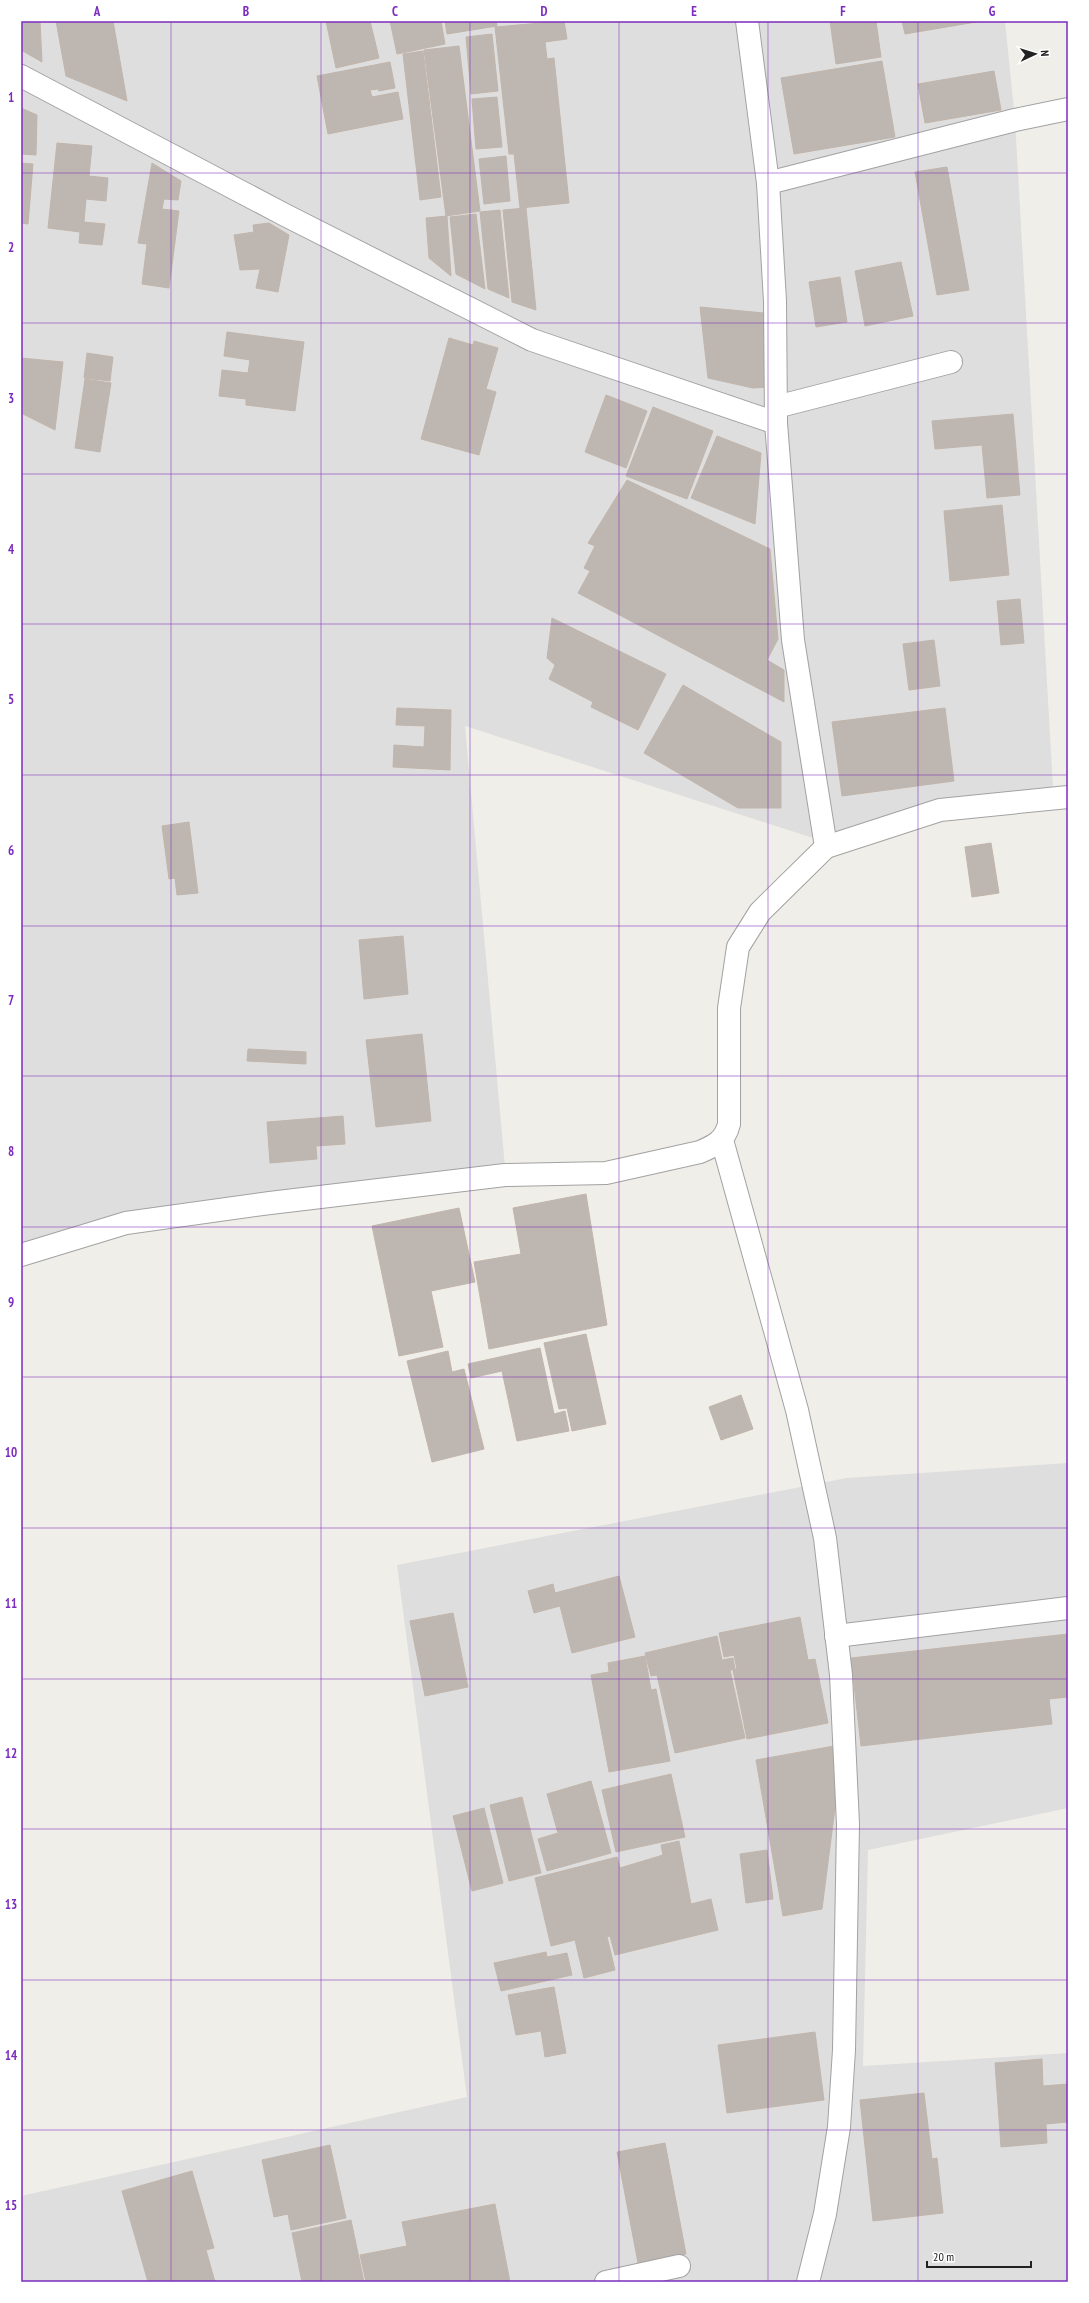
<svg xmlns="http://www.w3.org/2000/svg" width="1089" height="2303" viewBox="0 0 1089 2303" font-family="'PT Sans Narrow',sans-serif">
<rect width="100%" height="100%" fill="#f0eee8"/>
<g fill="#dfdede">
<polygon points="21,21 1005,21 1015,120 1053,788 848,833 813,838 465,726 505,1167 273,1191 21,1251"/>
<polygon points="1068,1463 1068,1808 868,1850 863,2066 1068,2053 1068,2282 21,2282 21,2196 467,2097 397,1565 847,1478"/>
</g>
<g fill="#beb7b1" stroke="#c1b5ab">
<polygon points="21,21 40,21 42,62 21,50"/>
<polygon points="56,21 113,21 127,101 66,76"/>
<polygon points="326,21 370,21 379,58 336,68"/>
<polygon points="390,21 441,21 445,44 397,54"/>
<polygon points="445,21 496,21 497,26 447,34"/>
<polygon points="564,21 567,39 545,42 547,59 554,58 569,203 520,208 514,154 509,154 495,27"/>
<polygon points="830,21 876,21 881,57 836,64"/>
<polygon points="902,21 982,21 905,34"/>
<polygon points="492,34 498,91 471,94 466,37"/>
<polygon points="459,46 480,211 446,216 424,50"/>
<polygon points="423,51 441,197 420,200 403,54"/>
<polygon points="882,61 895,137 794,154 781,78"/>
<polygon points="390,62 395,88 379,91 378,89 370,90 372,97 398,92 403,119 328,134 317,76"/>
<polygon points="994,71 1001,110 925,123 918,84"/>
<polygon points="497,97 502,147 476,149 472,99"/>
<polygon points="21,108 37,115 36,155 21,154"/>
<polygon points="57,143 92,146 89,176 108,178 106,201 86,199 84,222 105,224 102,245 79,243 80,232 48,228"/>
<polygon points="506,156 510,201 484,204 479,159"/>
<polygon points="21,163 33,164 28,224 21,223"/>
<polygon points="152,163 181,181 178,200 164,199 162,209 179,211 169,288 142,284 147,244 138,243"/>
<polygon points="947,167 969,290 937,295 915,172"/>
<polygon points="526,208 536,310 512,302 503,210"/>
<polygon points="500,210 509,298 488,289 480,212"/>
<polygon points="476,214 485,289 456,274 450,217"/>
<polygon points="447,216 451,276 429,258 426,218"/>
<polygon points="269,223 289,235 278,292 256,288 260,269 240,270 234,235 254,232 253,225"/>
<polygon points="901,262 913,316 865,326 855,271"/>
<polygon points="840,277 847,322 816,327 809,282"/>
<polygon points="700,307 764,313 770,387 753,388 708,378"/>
<polygon points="227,332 304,342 295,411 246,405 246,399 219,396 222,370 248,373 250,360 224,356"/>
<polygon points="449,338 473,345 474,341 498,348 486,389 496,392 479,455 421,439"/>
<polygon points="87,353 113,357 110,381 84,378"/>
<polygon points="21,358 63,362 55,430 21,413"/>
<polygon points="85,379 111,383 100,452 75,448"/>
<polygon points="606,395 647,411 626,468 585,452"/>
<polygon points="653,407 713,431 687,499 626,476"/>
<polygon points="1013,414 1020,495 987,498 982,445 935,449 932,421"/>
<polygon points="717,436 761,453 755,524 691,498"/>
<polygon points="627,480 770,549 778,639 767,660 784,670 784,702 578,593 590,571 584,568 595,546 588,543"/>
<polygon points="1002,505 1009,575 950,581 944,511"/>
<polygon points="1020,599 1024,643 1001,645 997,601"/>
<polygon points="552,618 666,674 638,730 591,707 593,702 549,679 555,665 547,658"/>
<polygon points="934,640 940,686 909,690 903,644"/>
<polygon points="683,685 781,742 781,808 738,808 644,753"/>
<polygon points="397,708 451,710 450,770 393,767 394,745 424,747 425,726 396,725"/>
<polygon points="945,708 954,781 842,796 832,722"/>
<polygon points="189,822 198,893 177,895 175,878 169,879 162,826"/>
<polygon points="991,843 999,893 972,897 965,847"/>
<polygon points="403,936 408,994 364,999 359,940"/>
<polygon points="422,1034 431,1121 376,1127 366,1040"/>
<polygon points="248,1049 306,1052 306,1064 247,1061"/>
<polygon points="343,1116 345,1144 316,1146 317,1159 270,1163 267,1122"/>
<polygon points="586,1194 607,1325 489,1349 474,1262 521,1254 513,1208"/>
<polygon points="459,1208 475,1282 431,1291 443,1347 399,1356 372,1226"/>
<polygon points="586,1334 606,1424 572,1431 567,1408 559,1409 544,1343"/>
<polygon points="540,1348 554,1414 565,1411 569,1431 517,1441 502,1371 471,1378 468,1364"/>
<polygon points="448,1351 452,1372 464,1369 484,1449 432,1462 407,1361"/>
<polygon points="741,1395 753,1429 721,1440 709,1407"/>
<polygon points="619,1576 635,1637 572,1653 560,1606 534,1613 528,1591 553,1584 555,1593"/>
<polygon points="453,1613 468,1687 425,1696 410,1621"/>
<polygon points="800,1617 808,1660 815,1659 828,1723 747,1739 733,1670 737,1669 734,1655 724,1657 719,1633"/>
<polygon points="1068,1634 1068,1697 1049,1699 1052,1724 861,1746 851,1658"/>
<polygon points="717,1636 722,1660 733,1658 735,1669 730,1670 745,1738 675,1753 657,1675 651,1676 645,1653"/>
<polygon points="645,1656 651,1690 656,1689 670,1761 609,1772 591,1675 609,1672 608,1663"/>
<polygon points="834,1746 844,1807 835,1808 822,1909 783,1916 756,1760"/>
<polygon points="671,1774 685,1837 616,1852 602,1790"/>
<polygon points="591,1781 611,1853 547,1871 538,1839 558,1833 547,1794"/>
<polygon points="522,1797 541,1873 509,1881 490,1805"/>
<polygon points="484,1808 503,1883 472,1891 453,1816"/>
<polygon points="679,1841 691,1904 711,1899 718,1930 615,1955 610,1936 607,1937 615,1970 584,1978 575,1940 551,1946 535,1878 617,1857 620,1868 663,1855 661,1845"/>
<polygon points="767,1850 773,1899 746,1903 740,1854"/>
<polygon points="546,1952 547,1957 567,1953 572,1975 501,1991 494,1963"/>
<polygon points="554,1987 566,2053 545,2057 541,2031 516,2035 508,1995"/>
<polygon points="815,2032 824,2100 727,2113 718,2045"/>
<polygon points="1042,2059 1043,2086 1068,2084 1068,2122 1046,2124 1047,2143 1001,2147 995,2063"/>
<polygon points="924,2093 932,2159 937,2158 943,2213 873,2221 860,2100"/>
<polygon points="665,2143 686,2254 638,2263 617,2152"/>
<polygon points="330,2145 346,2218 291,2230 288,2214 274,2217 262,2160"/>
<polygon points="192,2171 214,2248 206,2250 215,2282 148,2282 122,2191"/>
<polygon points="495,2204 510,2282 366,2282 360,2255 407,2246 402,2222"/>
<polygon points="351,2220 364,2282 302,2282 292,2233"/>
</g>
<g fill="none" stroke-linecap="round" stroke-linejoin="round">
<defs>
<g id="minor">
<polyline points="747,21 768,183 775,301 776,423 793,640 826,847"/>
<polyline points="21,76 285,215 532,340 776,423"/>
<polyline points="768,183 1015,120 1068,109"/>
<polyline points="776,407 951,362"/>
<polyline points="722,1140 797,1410 825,1538 841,1675 848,1824 844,2050 839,2127 825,2214 808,2282"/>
<path d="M21,1255L126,1223L270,1203L505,1175L606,1173L700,1152C714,1146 725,1141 729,1124V1008L738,947L760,912L826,847L940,810L1068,797"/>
<polyline points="836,1636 1068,1608"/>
<polyline points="606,2282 679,2266"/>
</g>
</defs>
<use href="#minor" stroke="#a2a2a2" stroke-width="24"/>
<use href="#minor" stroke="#fff" stroke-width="22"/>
</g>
<path fill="none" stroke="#7b2cbf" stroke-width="1" stroke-opacity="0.55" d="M171,21V2282M321,21V2282M470,21V2282M619,21V2282M768,21V2282M918,21V2282M21,173H1068M21,323H1068M21,474H1068M21,624H1068M21,775H1068M21,926H1068M21,1076H1068M21,1227H1068M21,1377H1068M21,1528H1068M21,1679H1068M21,1829H1068M21,1980H1068M21,2130H1068"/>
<rect width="1089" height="2303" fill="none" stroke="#ffffff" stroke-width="44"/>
<g transform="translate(1035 54) rotate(86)" stroke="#ffffff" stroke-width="3" paint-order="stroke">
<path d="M0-3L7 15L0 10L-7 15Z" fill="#212121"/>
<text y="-6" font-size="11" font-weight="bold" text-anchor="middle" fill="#212121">N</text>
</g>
<path d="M927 2261v6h104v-6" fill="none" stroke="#212121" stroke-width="2"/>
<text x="933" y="2261" font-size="12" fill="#212121" stroke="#ffffff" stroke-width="3" paint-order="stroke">20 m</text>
<rect x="22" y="22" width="1045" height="2259" fill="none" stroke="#7b2cbf" stroke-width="1.5"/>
<g font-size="13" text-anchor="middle" font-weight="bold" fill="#7b2cbf">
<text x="97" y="16">A</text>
<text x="246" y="16">B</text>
<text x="395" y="16">C</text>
<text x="544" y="16">D</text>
<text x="694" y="16">E</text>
<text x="843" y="16">F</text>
<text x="992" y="16">G</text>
<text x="11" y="102">1</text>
<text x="11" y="252">2</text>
<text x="11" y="403">3</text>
<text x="11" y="554">4</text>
<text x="11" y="704">5</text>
<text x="11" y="855">6</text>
<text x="11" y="1005">7</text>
<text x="11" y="1156">8</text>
<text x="11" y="1307">9</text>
<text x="11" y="1457">10</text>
<text x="11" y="1608">11</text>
<text x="11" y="1758">12</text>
<text x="11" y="1909">13</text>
<text x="11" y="2060">14</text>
<text x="11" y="2210">15</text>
</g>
</svg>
